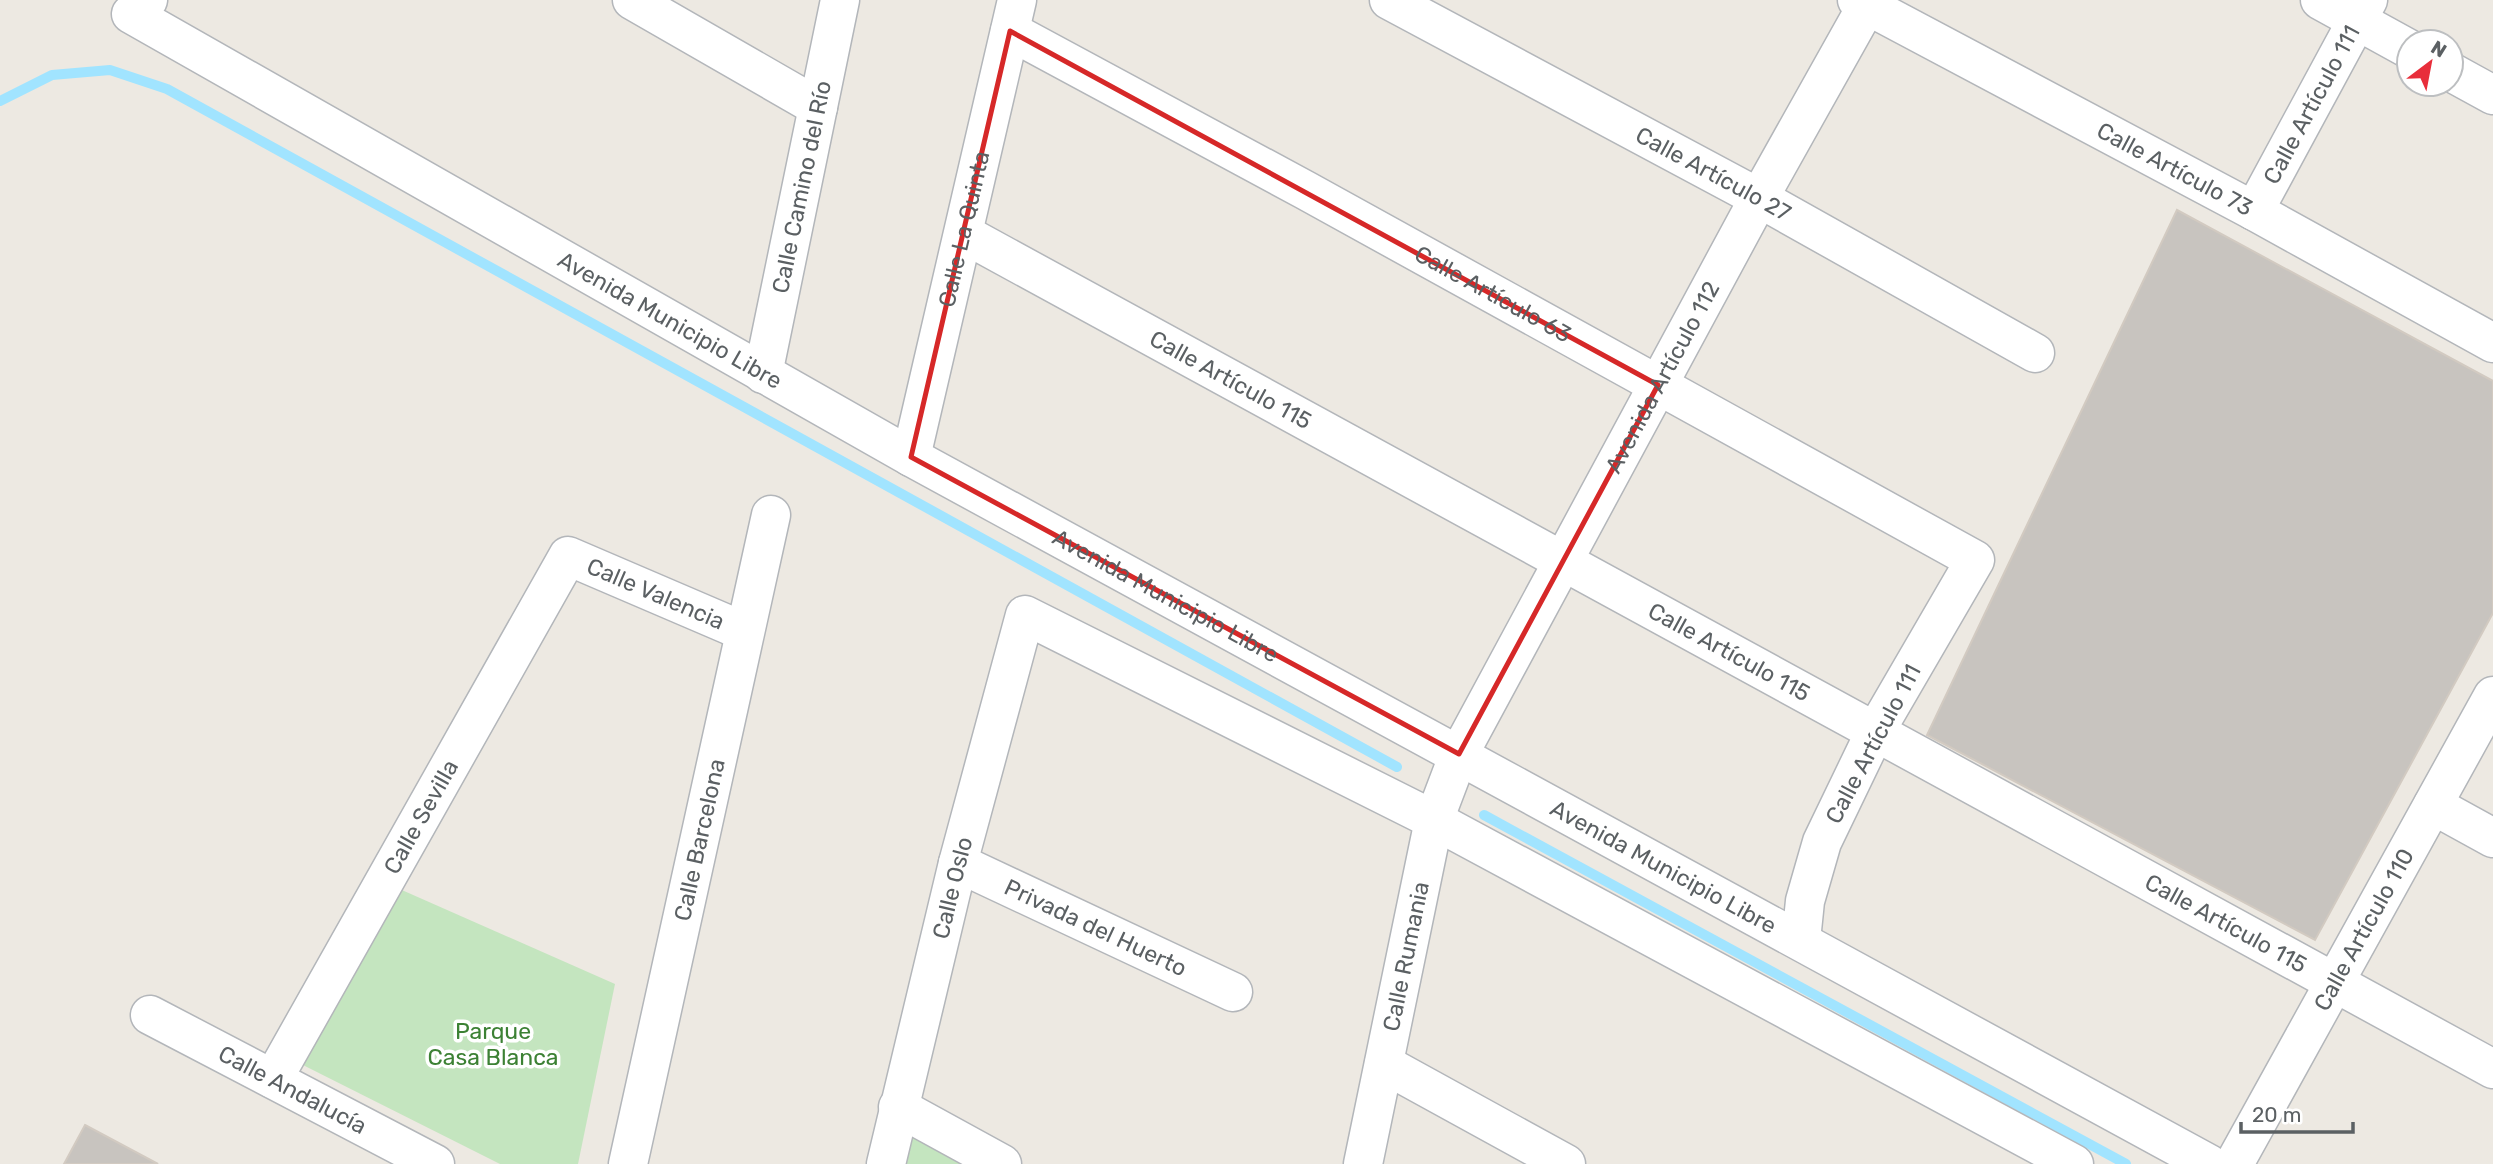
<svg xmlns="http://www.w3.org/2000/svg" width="2493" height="1164" viewBox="0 0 2493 1164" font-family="Rubik,sans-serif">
<rect width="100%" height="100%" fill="#ede9e2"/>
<g fill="#c4e5bf">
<polygon points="395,887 615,984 578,1164 500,1164 287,1057"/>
<polygon points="910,1136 961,1164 904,1164"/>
</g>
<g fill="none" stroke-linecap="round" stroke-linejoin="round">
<g stroke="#a1e4ff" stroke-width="10">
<polyline points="0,101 52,75 110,70 167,89 1397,767"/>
<polyline points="1484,815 2126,1164"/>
</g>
</g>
<g fill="#c8c4bf" stroke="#d2cac1" stroke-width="2">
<polygon points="2177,210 2493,381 2493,613 2315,940 1927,735"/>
<polygon points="85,1125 158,1164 64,1164"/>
</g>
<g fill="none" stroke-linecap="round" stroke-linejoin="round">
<defs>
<g id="minor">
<path id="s1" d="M148,0L131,14L911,457L2209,1164"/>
<polyline points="632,0 818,107"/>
<path id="s2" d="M1389,0L1759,198L2035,353"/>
<path id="s3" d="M1857,0L2254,211L2493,343"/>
<polyline points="2320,0 2409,49"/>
<path id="s4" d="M1010,31L1305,190L1975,560L1875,732L1822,842L1805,901L1801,940"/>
<polyline points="2451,72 2493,95"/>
<path id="s5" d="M2254,211L2368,0"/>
<path id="s6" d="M964,234L2493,1069"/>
<path id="s7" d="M763,374L840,0"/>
<path id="s8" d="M911,457L1017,0"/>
<polyline points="2433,805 2493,838"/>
<path id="s9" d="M958,863L1233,992"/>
<path id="s10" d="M150,1015L435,1164"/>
<polyline points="1384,1064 1566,1164"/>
<path id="s11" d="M273,1079L568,556L743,631"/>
<polyline points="898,1107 1002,1164"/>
<path id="s12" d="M628,1164L771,515"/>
<path id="s13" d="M886,1164L958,863L1025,615L1434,820L2074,1164"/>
<path id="s14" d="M1363,1164L1434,820L1459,754L1759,198L1870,0"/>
<path id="s15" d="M2234,1164L2493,696"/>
</g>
</defs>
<use href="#minor" stroke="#b3b6ba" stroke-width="41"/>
<use href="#minor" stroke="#fff" stroke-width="38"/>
</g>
<path fill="none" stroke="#d62828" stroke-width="5" stroke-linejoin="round" d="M1010,31L1658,385L1459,754L911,457Z"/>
<g text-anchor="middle" stroke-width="7" stroke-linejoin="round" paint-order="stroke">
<g font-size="23" fill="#5b6063" stroke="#fff">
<text dy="8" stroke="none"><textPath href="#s5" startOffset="121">Calle Artículo 111</textPath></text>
<text dy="8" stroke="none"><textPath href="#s3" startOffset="360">Calle Artículo 73</textPath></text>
<text dy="8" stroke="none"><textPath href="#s2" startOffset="368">Calle Artículo 27</textPath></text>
<text dy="8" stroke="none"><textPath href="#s7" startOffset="191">Calle Camino del Río</textPath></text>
<text dy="8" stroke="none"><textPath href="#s8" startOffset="234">Calle La Quinta</textPath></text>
<text dy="8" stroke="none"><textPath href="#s4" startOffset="550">Calle Artículo 63</textPath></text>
<text dy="8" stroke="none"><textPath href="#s1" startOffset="642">Avenida Municipio Libre</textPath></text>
<text dy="8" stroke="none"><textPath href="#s14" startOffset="850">Avenida Artículo 112</textPath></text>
<text dy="8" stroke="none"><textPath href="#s6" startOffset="304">Calle Artículo 115</textPath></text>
<text dy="8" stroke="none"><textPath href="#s11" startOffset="696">Calle Valencia</textPath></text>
<text dy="8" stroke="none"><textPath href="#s1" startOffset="1209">Avenida Municipio Libre</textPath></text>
<text dy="8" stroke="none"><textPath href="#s6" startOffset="872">Calle Artículo 115</textPath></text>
<text transform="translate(1873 744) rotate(-62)" y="8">Calle Artículo 111</text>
<text dy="8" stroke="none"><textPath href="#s11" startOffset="301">Calle Sevilla</textPath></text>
<text dy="8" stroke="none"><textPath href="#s12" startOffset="332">Calle Barcelona</textPath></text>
<text dy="8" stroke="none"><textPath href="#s1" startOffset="1776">Avenida Municipio Libre</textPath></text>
<text dy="8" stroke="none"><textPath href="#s13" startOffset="284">Calle Oslo</textPath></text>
<text dy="8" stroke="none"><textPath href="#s6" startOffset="1438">Calle Artículo 115</textPath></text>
<text dy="8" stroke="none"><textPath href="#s9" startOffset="152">Privada del Huerto</textPath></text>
<text dy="8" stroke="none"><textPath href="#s15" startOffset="268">Calle Artículo 110</textPath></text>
<text dy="8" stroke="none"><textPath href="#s14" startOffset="212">Calle Rumania</textPath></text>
<text dy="8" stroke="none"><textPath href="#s10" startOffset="161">Calle Andalucía</textPath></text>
</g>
<g font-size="23" fill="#3c8134" stroke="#fff">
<text x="493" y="1039">Parque<tspan x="493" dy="26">Casa Blanca</tspan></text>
</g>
</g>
<g transform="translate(2430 63) rotate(32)"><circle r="33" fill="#ffffff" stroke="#bdbfc1" stroke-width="2"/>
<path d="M0-5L12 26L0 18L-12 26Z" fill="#e82e3b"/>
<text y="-10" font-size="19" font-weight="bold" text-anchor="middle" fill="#5b6063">N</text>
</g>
<path d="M2241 1122v10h112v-10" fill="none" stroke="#5b6063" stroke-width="3.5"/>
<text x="2252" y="1122" font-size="21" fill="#5b6063" stroke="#ffffff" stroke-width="5" paint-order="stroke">20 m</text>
</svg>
